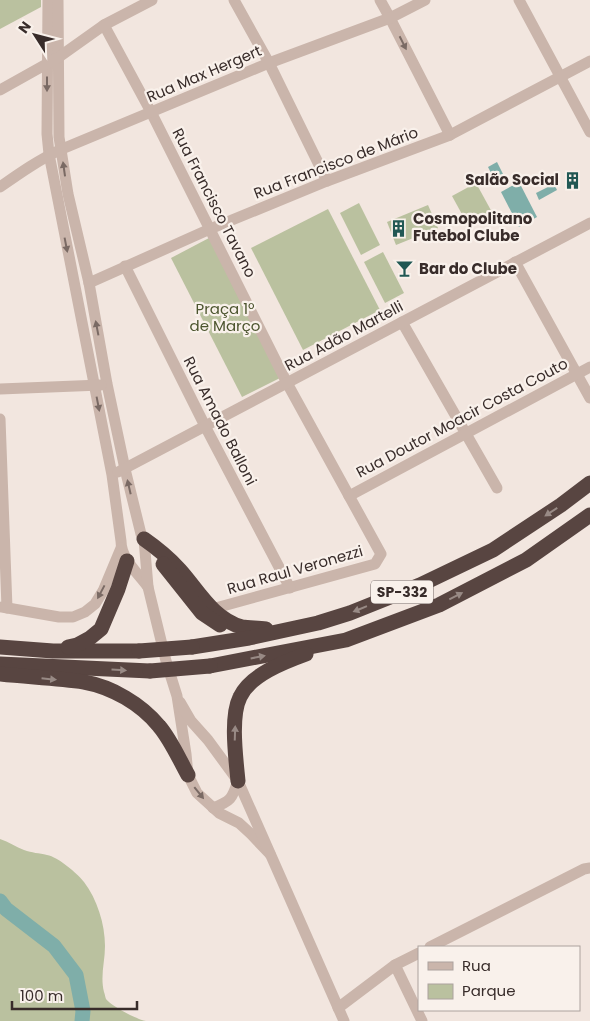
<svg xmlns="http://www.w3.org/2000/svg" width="590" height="1021" viewBox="0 0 590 1021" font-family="Poppins,sans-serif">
<rect width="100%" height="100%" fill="#f2e6df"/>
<g fill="#bac19f">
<polygon points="0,0 41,0 41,7 0,29"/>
<polygon points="476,183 493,214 469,227 452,196"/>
<polygon points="359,203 380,245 361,255 340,213"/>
<polygon points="428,205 438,228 396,245 387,222"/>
<polygon points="328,209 380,310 303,350 251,248"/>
<polygon points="209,238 280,378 242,397 171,258"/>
<polygon points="383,252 404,293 385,303 364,262"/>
<path d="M0,839C9,842 16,847 24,850C32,853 39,853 47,855C58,857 77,873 84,882C97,899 105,924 105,946C105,962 100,976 104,992C105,994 105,997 106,999C111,1006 138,1020 146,1021H0Z"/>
</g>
<g fill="#7faea9">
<polygon points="497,162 506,180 497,185 488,167"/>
<polygon points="519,182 537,217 519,227 501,192"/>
<polygon points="554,184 557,190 539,200 536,193"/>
</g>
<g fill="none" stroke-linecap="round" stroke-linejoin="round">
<polyline stroke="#7faea9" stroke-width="15" points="0,901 6,909 54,946 76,975 83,1011 82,1021"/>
<g stroke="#cab5ab" stroke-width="11">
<path d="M48,0L47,134L49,154L112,475L121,541C121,559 138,573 148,587"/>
<polyline points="58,0 59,137 68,194 89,283 107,384 125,469 141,534 144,539 148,587 166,661 177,696 186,754 188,775 197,793 219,813 239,823 251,834 270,854"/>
<polyline points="234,0 269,63 327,181"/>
<polyline points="380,0 390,18 450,135"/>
<polyline points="519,0 590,132"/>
<polyline points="104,25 151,112 287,383 381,554 375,564 212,609"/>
<polyline points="0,90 59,57 104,25 152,0"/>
<path d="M0,187C20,173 40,159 62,149L269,63L390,18L425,0"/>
<polyline points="515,262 590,398"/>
<polyline points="125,266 205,426 290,588"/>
<polyline points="89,283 210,229 327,181 450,135 590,61"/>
<polyline points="402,322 497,488"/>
<polyline points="0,389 101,385"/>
<polyline points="0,419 7,608"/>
<polyline points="118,472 590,223"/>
<polyline points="349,496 590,367"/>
<polyline points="2,607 59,617 73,617 85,612 95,604 103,591 121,548"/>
<polyline points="180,702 191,721 208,740 238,781 344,1021"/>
<path d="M213,808C231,801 232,799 238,781"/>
<polyline points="430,947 584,869 590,868"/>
<polyline points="395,965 422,1021"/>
<polyline points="338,1008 395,965 419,953"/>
</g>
<g stroke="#584541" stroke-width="15">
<path d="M144,539C157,548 169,558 180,570C198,590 213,619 242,627C250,628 258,628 266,629"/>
<polyline points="163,564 202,613 220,625"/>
<polyline points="0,647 53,651 139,651"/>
<polyline points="68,647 77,645 90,638 101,629 118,589 127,561"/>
<polyline points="192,647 249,638 318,623 350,613 420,585 493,550 561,505 590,483"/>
<polyline points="0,664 150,671"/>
<polyline points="210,666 346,640 439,605 526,560 590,515"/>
<path d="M0,674C27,677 57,678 84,682C112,687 141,704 159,726C171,740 179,759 188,775"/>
<path d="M238,781C236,759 230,717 240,697C250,675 284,662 306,654"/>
</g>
<g stroke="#584541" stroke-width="15">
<polyline points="139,651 192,647"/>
<polyline points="150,671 210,666"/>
</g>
</g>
<defs><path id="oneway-solid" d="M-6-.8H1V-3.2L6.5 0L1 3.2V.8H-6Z" transform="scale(1.25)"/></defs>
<g fill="#7a6a64">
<use href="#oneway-solid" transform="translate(403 43) rotate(63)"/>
<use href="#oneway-solid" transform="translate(47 84) rotate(90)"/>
<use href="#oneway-solid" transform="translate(64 169) rotate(-98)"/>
<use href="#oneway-solid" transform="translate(66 245) rotate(79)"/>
<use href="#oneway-solid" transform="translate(97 328) rotate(-101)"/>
<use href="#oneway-solid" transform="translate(98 404) rotate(79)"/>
<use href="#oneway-solid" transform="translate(129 487) rotate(-103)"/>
<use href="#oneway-solid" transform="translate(101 592) rotate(118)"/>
<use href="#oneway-solid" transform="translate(199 793) rotate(51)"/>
</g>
<g fill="#988a85">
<use href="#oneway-solid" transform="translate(551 512) rotate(147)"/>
<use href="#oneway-solid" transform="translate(456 596) rotate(-27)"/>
<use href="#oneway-solid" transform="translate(360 609) rotate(158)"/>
<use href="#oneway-solid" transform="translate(258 657) rotate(-11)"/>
<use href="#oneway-solid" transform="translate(119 670) rotate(3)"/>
<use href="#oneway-solid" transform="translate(49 679) rotate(6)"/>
<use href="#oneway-solid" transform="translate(235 733) rotate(-88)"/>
</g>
<defs>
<symbol id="building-bare" viewBox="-9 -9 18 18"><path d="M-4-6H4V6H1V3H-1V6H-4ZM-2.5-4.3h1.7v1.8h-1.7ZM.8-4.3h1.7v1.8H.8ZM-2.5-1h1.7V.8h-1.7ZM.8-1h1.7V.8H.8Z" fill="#215854" stroke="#f9f1eb" stroke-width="2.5" paint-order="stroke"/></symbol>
<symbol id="bar-bare" viewBox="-9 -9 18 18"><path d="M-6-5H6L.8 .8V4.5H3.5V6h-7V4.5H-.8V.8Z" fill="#215854" stroke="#f9f1eb" stroke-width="2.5" paint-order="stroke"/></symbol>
</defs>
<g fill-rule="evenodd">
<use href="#building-bare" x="560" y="168" width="25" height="25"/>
<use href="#building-bare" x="386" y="216" width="25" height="25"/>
<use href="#bar-bare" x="392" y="256" width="25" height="25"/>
</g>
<g text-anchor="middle" stroke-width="4.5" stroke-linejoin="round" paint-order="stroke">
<rect fill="#f9f1eb" stroke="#726764" stroke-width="1" x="371" y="580.5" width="62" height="23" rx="4"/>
<g font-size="14" font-weight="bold" fill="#382c2a">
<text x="402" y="597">SP-332</text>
</g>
<g font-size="15" fill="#382c2a" stroke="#f9f1eb">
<text transform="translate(204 74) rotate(-23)" y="5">Rua Max Hergert</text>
<text transform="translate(336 163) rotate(-21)" y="5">Rua Francisco de Mário</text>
<text transform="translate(214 203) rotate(63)" y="5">Rua Francisco Tavano</text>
<text transform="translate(344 336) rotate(-28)" y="5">Rua Adão Martelli</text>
<text transform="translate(462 418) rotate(-28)" y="5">Rua Doutor Moacir Costa Couto</text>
<text transform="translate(220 421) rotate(63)" y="5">Rua Amado Balloni</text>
<text transform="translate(295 570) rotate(-16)" y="5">Rua Raul Veronezzi</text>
</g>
<g font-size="15" font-weight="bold" fill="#382c2a" stroke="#f9f1eb" text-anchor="start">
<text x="559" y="185" text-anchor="end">Salão Social</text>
<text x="413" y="224">Cosmopolitano<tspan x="413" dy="17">Futebol Clube</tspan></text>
<text x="419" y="274">Bar do Clube</text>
</g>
<g font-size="15" fill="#4c552f" stroke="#f9f1eb">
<text x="225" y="314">Praça 1º<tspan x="225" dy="17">de Março</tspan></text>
</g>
</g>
<rect x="418" y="946" width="162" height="65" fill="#f9f1eb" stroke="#aca29e"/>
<rect x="428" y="962" width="25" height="8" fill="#cab5ab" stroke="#aca29e"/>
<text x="462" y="971" font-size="15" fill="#382c2a">Rua</text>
<rect x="428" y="984" width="25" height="15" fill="#bac19f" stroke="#aca29e"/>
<text x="462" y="996" font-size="15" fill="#382c2a">Parque</text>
<g transform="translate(35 35) rotate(306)" stroke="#f9f1eb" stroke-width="4" paint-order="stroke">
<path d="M0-4L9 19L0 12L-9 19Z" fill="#382c2a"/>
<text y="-8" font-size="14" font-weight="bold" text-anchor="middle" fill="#382c2a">N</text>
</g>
<path d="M12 1001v8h125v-8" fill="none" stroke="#382c2a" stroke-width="2.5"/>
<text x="20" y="1001" font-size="15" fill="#382c2a" stroke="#f9f1eb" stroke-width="4" paint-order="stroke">100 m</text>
</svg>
